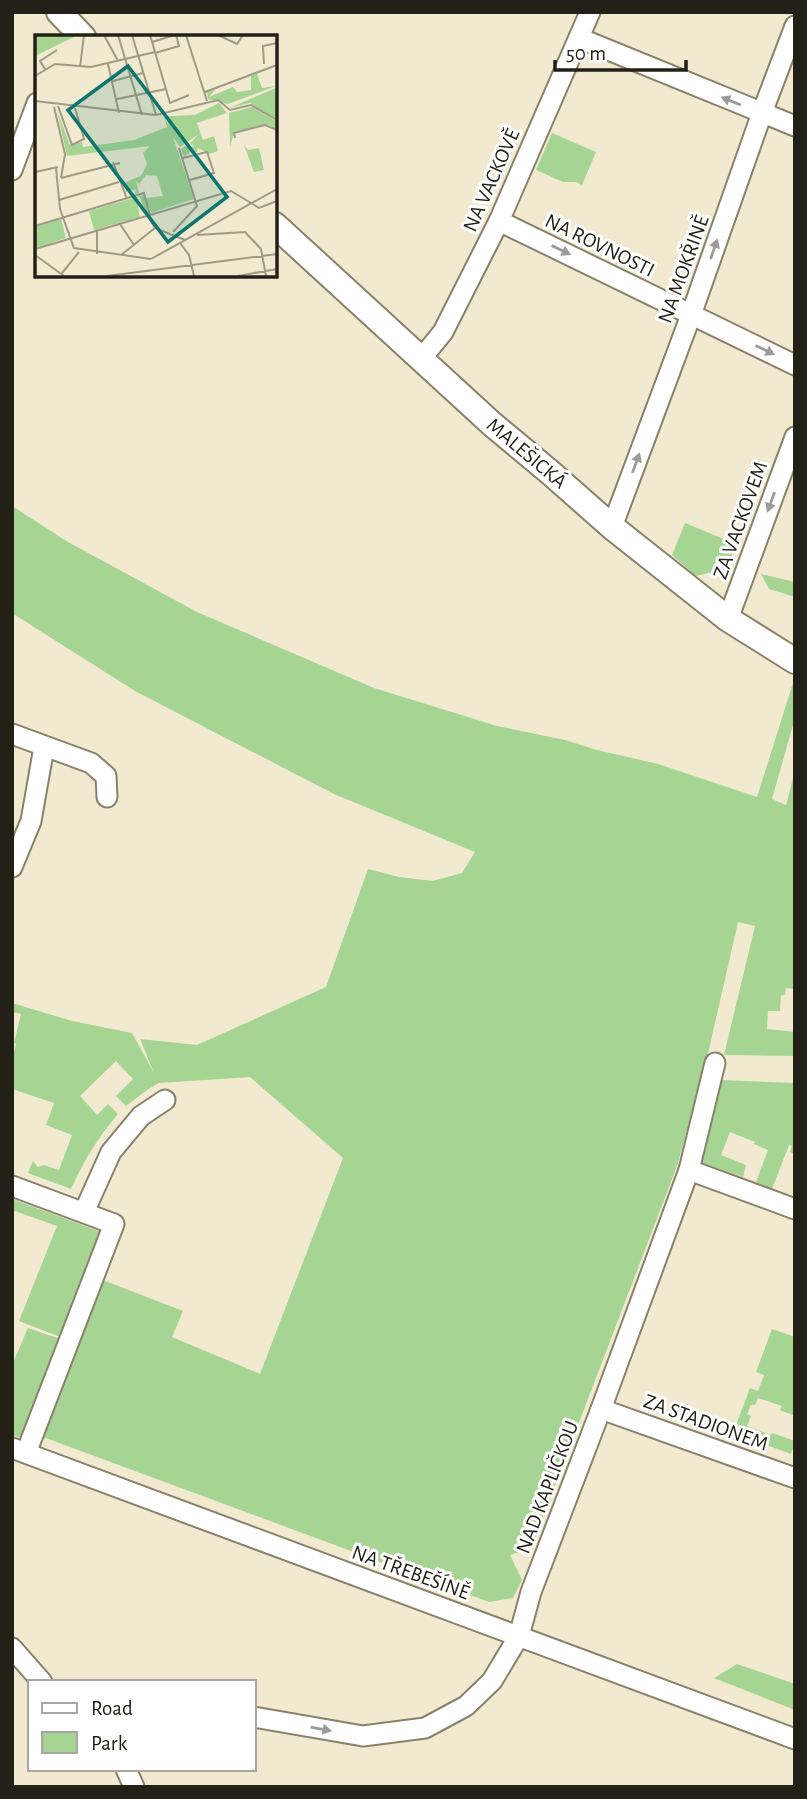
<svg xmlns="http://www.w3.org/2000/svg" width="807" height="1799" viewBox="0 0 807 1799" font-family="'Alegreya Sans',sans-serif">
<rect width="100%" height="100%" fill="#f1ead0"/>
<g fill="#a5d493">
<polygon points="552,133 596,152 582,185 576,182 563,182 536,170"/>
<path d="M12,506L68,542L197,612L374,688L497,726L565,740L597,750L658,764L757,797L793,683L795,685V718L772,799L786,805L795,771V989L786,988L785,995H781L780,1011H768L767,1029L795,1032V1056L724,1055L755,926L738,922L707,1058L677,1166L531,1548L510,1555L522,1580L513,1598L489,1602L43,1437L100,1279L183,1311L172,1337L260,1374L343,1158L250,1077L159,1083L147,1090L126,1106L116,1096L133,1079L116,1061L80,1096L97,1115L108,1104L118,1114C98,1137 83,1162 71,1189L28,1173L33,1161L38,1167L44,1165L59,1170L72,1135L46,1125L54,1103L12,1089V1061L16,1044L14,1043L21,1014L12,1012V1003L72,1021L132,1033L154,1073L140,1039L197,1045L326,987L368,869L399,877L433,881L462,873L475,852L334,794L135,691L12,613Z"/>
<polygon points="685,523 736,544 726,572 716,571 696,576 672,555"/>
<polygon points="761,574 795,582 795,597 769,589"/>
<polygon points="719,1080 795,1083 795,1154 790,1152 792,1146 789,1145 772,1189 756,1182 768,1150 754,1144 755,1142 730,1132 721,1155 746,1165 743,1177 699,1162"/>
<polygon points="12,1199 101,1232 63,1338 19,1321 57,1226 12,1210"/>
<polygon points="28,1328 63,1340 29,1431 21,1438 12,1435 12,1365"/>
<polygon points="772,1329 795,1337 795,1416 780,1410 782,1406 758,1398 755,1405 751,1405 747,1414 751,1416 747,1426 771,1435 772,1433 795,1441 791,1454 733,1433 750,1388 758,1391 764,1375 756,1372"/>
<polygon points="737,1664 795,1684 795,1710 714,1678"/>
</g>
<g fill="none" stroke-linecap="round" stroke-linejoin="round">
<defs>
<g id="minor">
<polyline points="579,38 795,126"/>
<polyline points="12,170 37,103"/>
<polyline points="499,221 795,365"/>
<polyline points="421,359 443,332 499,221 590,12"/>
<polyline points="612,527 691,315 762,113 795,26"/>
<polyline points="728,619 795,437"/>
<polyline points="12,734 91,763 106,776 107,797"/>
<polyline points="12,867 31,821 44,747"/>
<polyline points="689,1170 795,1209"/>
<polyline points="12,1186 114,1224 26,1453"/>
<polyline points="84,1212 111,1152 141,1116 165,1100"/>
<polyline points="601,1409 795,1478"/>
<polyline points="12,1448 795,1739"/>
<polyline points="12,1648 42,1682"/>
<polyline points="254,1717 363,1736 425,1728 466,1706 492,1681 519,1636 531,1592 601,1409 689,1170 715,1063"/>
<polyline points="126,1769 134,1787"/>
</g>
<g id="tertiary">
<polyline points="59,12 83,37"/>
<polyline points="275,225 492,424 552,474 612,527 728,619 795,661"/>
</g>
</defs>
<use href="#minor" stroke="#88826a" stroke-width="23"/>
<use href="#tertiary" stroke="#88826a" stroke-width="28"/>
<use href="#minor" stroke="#fff" stroke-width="19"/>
<use href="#tertiary" stroke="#fff" stroke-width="24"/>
</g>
<defs><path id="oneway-solid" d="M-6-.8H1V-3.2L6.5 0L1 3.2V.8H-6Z" transform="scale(1.75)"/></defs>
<g fill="#9c9b97">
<use href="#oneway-solid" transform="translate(731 101) rotate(-158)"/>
<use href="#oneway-solid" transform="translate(714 249) rotate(-71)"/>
<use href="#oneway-solid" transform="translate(561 250) rotate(26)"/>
<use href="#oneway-solid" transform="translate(765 350) rotate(26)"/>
<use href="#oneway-solid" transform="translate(636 463) rotate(-70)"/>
<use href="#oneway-solid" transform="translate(771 502) rotate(110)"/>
<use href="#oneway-solid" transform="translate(321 1729) rotate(10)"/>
</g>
<g text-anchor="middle" stroke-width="6" stroke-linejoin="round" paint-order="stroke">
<g font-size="21" fill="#232117" stroke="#fff">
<text transform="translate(491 180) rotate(-66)" y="7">NA VACKOVĚ</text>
<text transform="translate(600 245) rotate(26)" y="7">NA ROVNOSTI</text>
<text transform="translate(683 269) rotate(-70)" y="7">NA MOKŘINĚ</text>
<text transform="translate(527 453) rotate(40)" y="7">MALEŠICKÁ</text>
<text transform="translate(740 520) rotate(-70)" y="7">ZA VACKOVEM</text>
<text transform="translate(706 1422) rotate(20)" y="7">ZA STADIONEM</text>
<text transform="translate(547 1487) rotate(-69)" y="7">NAD KAPLIČKOU</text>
<text transform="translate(411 1572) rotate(20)" y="7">NA TŘEBEŠÍNĚ</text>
</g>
</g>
<g transform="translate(35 35)">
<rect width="242" height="242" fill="#f1ead0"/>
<path d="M6,0H43L0,21V3ZM222,39L227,53L241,51L193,69L173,64L172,57L180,55L174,62L198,52L202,57L216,55V41ZM241,53V84L215,68L194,73ZM184,68L192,78L162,88L168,105L179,101L183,116L174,119L163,113L162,117L158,119L160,114L149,122L146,114L154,109L156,112L159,111L155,108L164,99L145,112L138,102L159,164L116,178L111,163L128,161L122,141L111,140L104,149L101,146L104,158L100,159L101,154L91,157V148L86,149L106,141L112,129L108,118L115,111L32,121L22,76L35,110L47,107L48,112L99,105L132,92L129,81L134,91L131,81L160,80ZM217,72L241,86V94L234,90L199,97L195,112L194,78ZM209,110L213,115L224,113L229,135L219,137ZM109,160L114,178L111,180L105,162L101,163L105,182L59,195L54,176ZM26,184L31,203L0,213V192Z" fill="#a5d493"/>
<path fill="none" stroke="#9f9a86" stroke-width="2" d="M69,0L83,26M83,0L107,80M97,0L121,80M115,0L135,68L154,60M151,0L172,66M183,0L202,9L208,0M117,7L140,0M120,18L144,11L141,0M73,29L84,78M229,29L228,11L242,8M45,32L49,0M10,34L5,26L22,15M0,41L20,29L56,32L120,17M78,46L108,38M170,57L242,30M82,64L131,54M0,66L121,80L183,65L195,75L216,70L242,85M23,71L37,110L49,104L40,73M19,72L30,119L26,143M200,103L199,98L230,90L242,95M148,123L172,117L179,138L155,145M78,127L92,164M21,133L25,174L39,213L116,224M0,137L23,132M26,143L85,128M24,165L84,147M216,168L224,173L242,166M113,181L120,193L150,205M85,189L99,210M0,191L109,158L115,180M62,196V219M138,197L162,171L144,113M162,200L210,197L226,214L231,241M145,208L154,220L159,241M0,214L196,156L216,168M0,220L29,241M86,220L120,193M116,224L242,154M27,238L44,217M72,241L242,219M203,241L242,234"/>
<path fill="#0f766e" fill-opacity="0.15" stroke="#0f766e" stroke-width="3.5" d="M93,31L192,162L133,207L33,75Z"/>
<rect width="242" height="242" fill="none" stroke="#232117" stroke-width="3.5"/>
</g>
<rect width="807" height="1799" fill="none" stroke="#232117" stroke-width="28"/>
<rect x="28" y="1680" width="228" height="91" fill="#ffffff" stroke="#a7a6a2" stroke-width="2"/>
<rect x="42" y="1703" width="35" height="10" fill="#ffffff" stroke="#a7a6a2" stroke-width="2"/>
<text x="91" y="1715" font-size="21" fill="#232117">Road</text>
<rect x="42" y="1732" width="35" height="21" fill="#a5d493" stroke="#a7a6a2" stroke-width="2"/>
<text x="91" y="1750" font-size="21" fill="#232117">Park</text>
<path d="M555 60v10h131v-10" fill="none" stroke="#232117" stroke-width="3.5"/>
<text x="566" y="60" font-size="21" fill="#232117" stroke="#ffffff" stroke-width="5" paint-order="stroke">50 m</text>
</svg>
